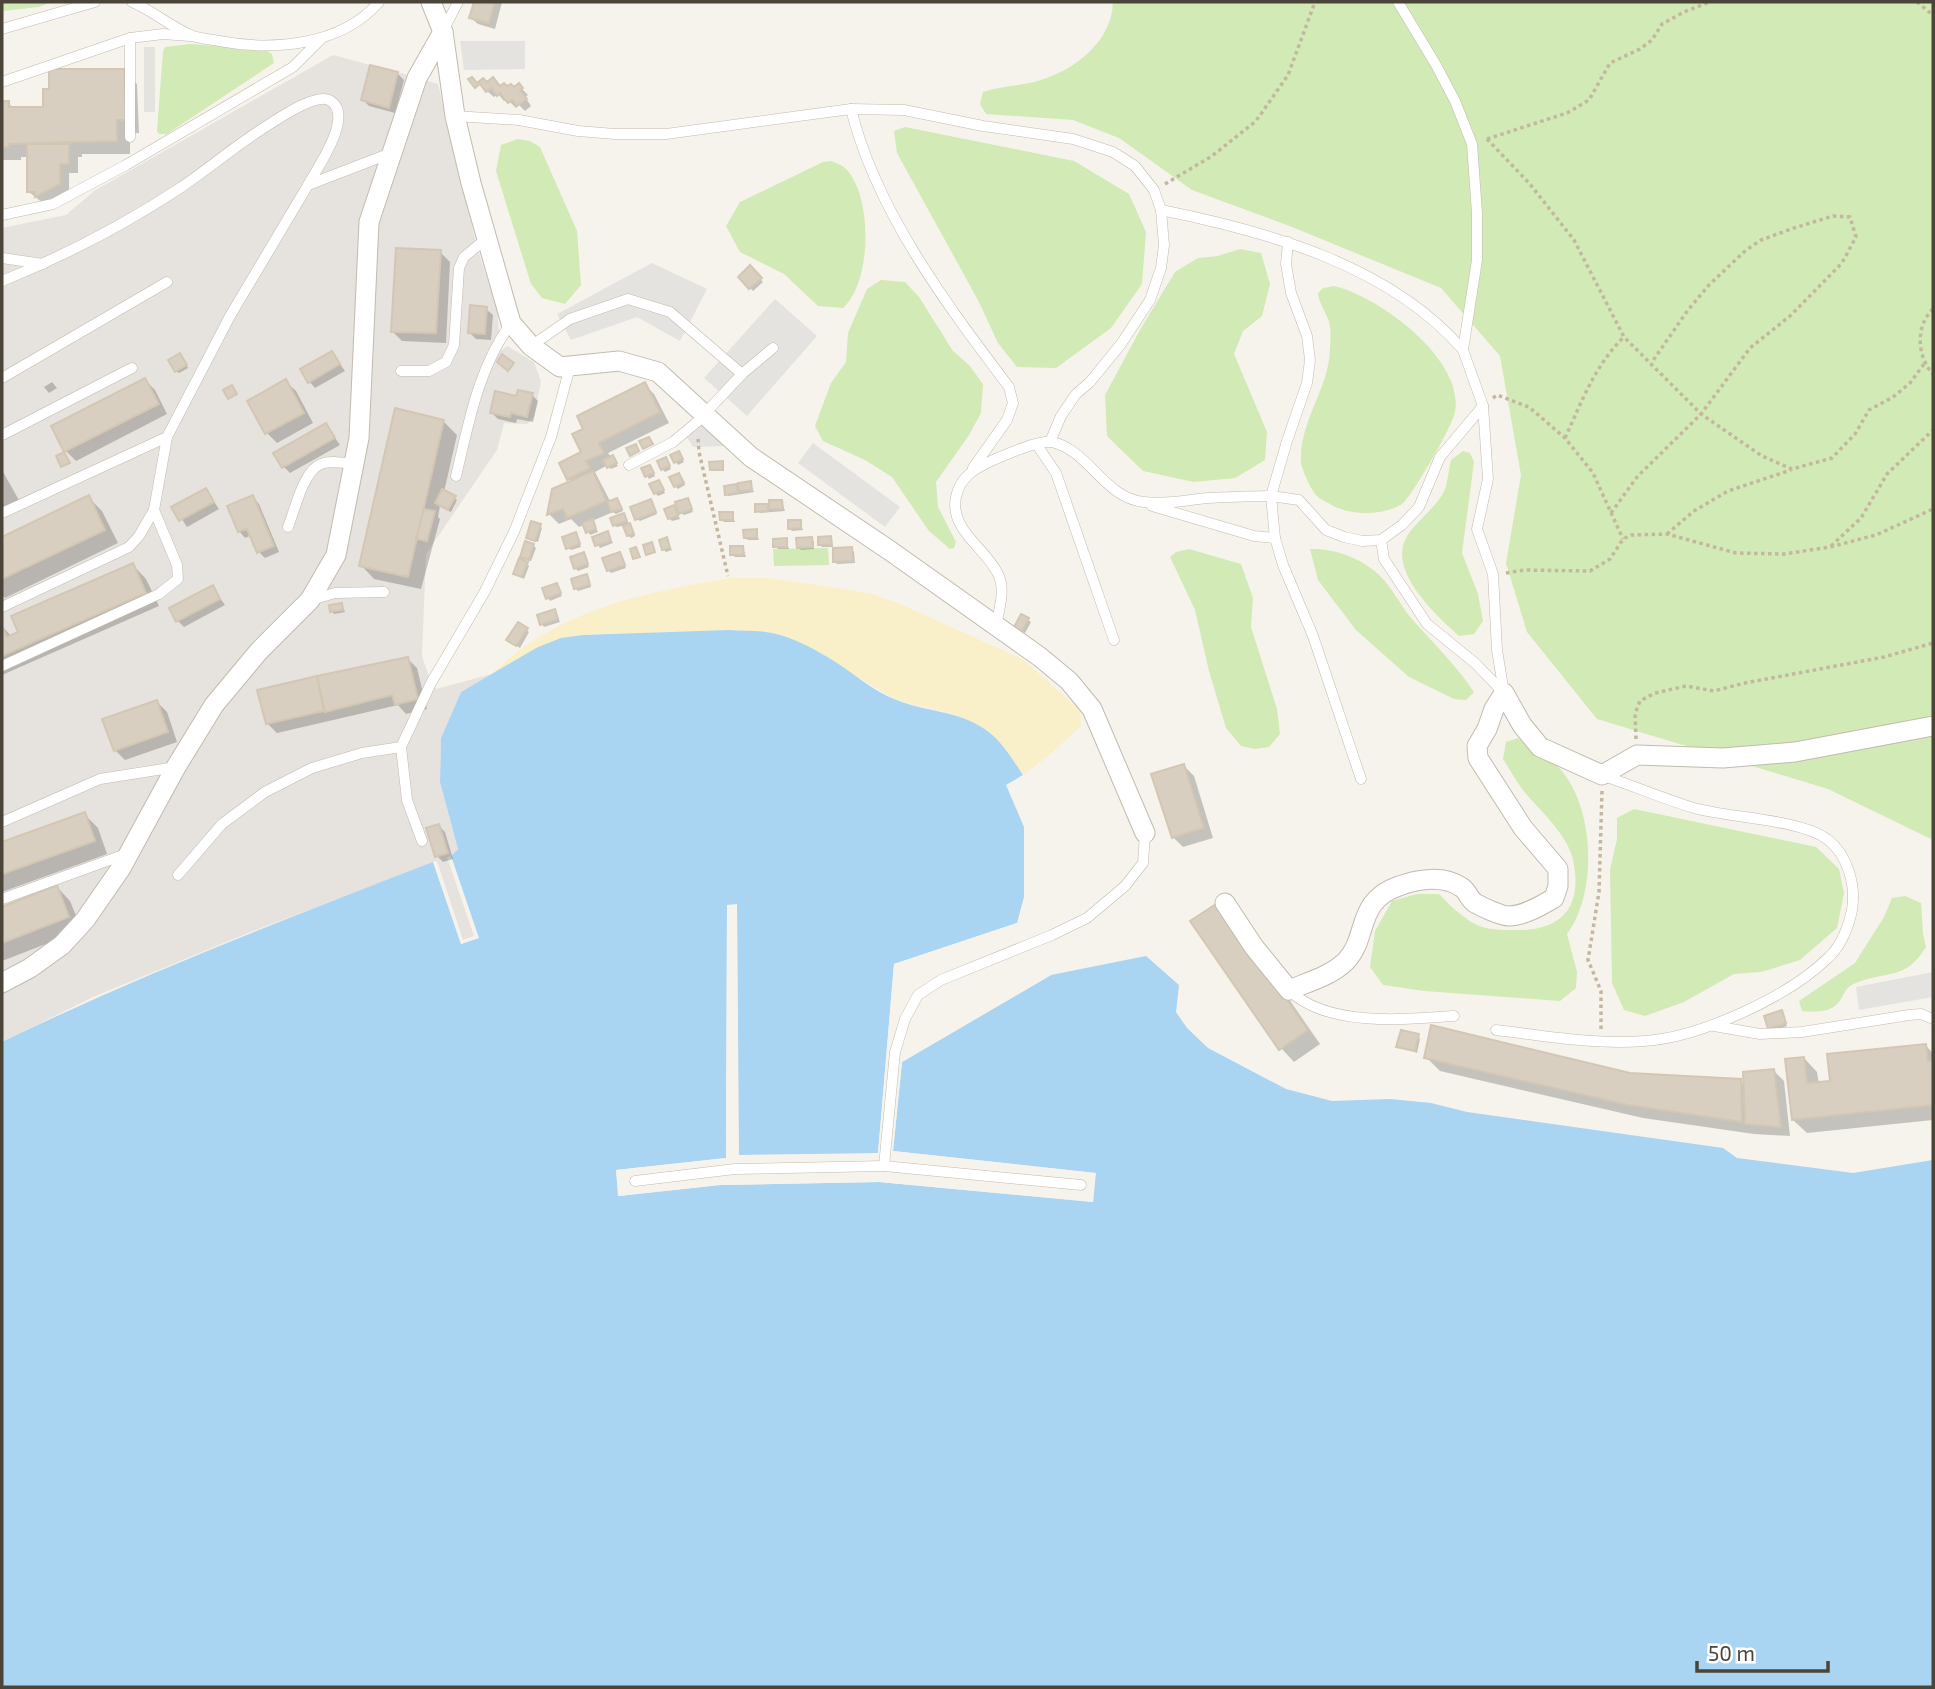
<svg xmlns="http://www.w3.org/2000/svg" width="1935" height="1689" viewBox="0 0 1935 1689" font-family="'Exo 2',sans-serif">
<rect width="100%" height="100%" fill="#f6f3ec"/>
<polygon fill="#e6e2dd" points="333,55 370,65 361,100 389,107 398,72 438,84 477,247 497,309 501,351 507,346 534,362 541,381 534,417 527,424 504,423 497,450 426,554 422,656 431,683 436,689 492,674 461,692 441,738 440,782 458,849 451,856 479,938 461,944 433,863 248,933 93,997 2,1042 2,228 66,215 94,191"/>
<g fill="#d2eab5">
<polygon points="2,2 51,2 39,7 3,11"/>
<path d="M1113,2H1933V840L1828,789L1597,719L1527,632L1506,563L1521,475L1500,356L1441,288L1292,227L1192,190L1119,138L1073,120L986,114L980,104L983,92C1002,86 1022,86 1041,80C1076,69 1112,41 1113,2Z"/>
<polygon points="190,44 266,50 272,54 274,63 167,134 159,134 157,131 163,51 165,47"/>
<polygon points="905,127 1074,161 1129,194 1146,232 1142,284 1111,328 1056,368 1017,367 998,343 979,302 897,153 894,131"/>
<polygon points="518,139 530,141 540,147 577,231 581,285 565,304 542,298 531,284 496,171 501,145"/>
<path d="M831,161C836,163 842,165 846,169C873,197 872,282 843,308L818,306L784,274L740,252L726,226L740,202L823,162Z"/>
<polygon points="1240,249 1261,253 1270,284 1262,316 1243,331 1234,354 1267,432 1265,460 1235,478 1194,482 1143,471 1107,436 1105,395 1140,330 1175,272 1198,258 1218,256"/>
<polygon points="881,280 905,282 919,297 953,351 969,365 983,384 981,413 969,435 936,482 938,507 956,542 954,548 950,549 929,531 892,477 865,460 823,441 815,426 831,383 846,362 848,333 867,289"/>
<path d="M1334,286C1378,296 1465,359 1455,412C1453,425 1411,498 1402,504C1383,516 1349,516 1330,504C1326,502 1320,499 1317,496C1311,490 1302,470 1301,462C1299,426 1324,394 1329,360C1330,349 1332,332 1329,322C1326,312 1319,304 1318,293L1323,288Z"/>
<path d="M1463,451L1470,453L1474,462L1462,553L1478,594L1483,621L1474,634L1459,636C1436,615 1388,572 1406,538C1415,521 1441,505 1446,486C1448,478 1449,468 1451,460Z"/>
<polygon points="828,548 829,565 774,566 773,549"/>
<polygon points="1189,549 1241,564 1253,598 1251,627 1277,709 1280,734 1269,747 1255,749 1241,746 1226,728 1209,671 1195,610 1170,557 1176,552"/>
<path d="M1310,549C1333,548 1362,558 1379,575C1392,587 1400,605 1411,618C1433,643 1456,665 1474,692L1466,700L1454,699L1409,677L1356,630L1318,580Z"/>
<path d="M1518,738C1529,748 1543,753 1554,763C1595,799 1599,891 1567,934L1577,972L1576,988L1560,1001L1424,991L1383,985L1370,967L1375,931L1392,901L1417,894H1439C1451,906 1465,921 1482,927C1495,931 1511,930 1525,930C1567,927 1582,901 1573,860C1568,836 1543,813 1527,795C1518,785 1511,771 1503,759L1506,742Z"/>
<polygon points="1634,809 1816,847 1839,869 1844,893 1837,928 1800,960 1761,972 1734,974 1684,1002 1645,1016 1624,1010 1612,983 1610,870 1617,839 1617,818"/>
<path d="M1905,896L1921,903L1923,934L1926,947C1905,981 1888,970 1856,983C1844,987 1845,995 1838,1003C1830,1013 1814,1012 1802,1011L1799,1001L1855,963L1884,917L1892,898Z"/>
</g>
<path fill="#f9efc9" d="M732,578H768L838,588L872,594L900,604L1022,659L1080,710L1081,726L1047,757L1023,775L1002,745L953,714L896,700L808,647L772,633L729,630L583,635L561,638L492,674C557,609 646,592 732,578Z"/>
<g fill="#e5e3e0">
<polygon points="460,41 525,41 525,69 464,70"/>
<rect x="144" y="47" width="11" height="65"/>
<polygon points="652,263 707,289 680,341 637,317 571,340 557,314"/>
<polygon points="775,299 817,336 747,416 704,378"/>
<polygon points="700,425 731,446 693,447 686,436"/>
<polygon points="813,443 900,507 885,527 798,463"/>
<polygon points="1933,972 1933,997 1859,1010 1856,987"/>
</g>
<path fill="#a9d4f2" d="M729,630C743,631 758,630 772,633C796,638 820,652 840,665C858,677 874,691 894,699C924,712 958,710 986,730C1002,741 1012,759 1023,775L1006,785L1024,827V897L1017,923L894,964L878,1154L738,1155L737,905H727L726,1158L616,1170L619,1196L720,1185L879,1182L1093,1202L1095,1173L893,1151L902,1062L1051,975L1146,956L1179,985L1176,1012L1187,1028L1208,1048L1286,1089L1332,1101L1390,1099L1431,1103L1467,1112L1723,1148L1737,1158L1853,1173L1933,1160V1687H2V1042C142,974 288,918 433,862L461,944L478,938L451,856L458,849L440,782L441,738L461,692L538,647L561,638L583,635Z"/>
<g fill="#f6f3ec">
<polygon points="451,856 479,938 461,944 433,862 437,861 463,940 474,936 447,857"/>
<polygon points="737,904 739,1155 878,1153 894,964 1017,923 1019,926 897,967 880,1156 738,1158 735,1155 733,908 730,908 729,1159 620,1173 621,1192 720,1181 879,1179 1090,1198 1092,1176 893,1154 890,1152 899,1060 1049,972 1051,975 902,1062 893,1151 1096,1173 1093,1202 879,1182 720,1185 618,1196 616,1170 726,1158 727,905"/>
</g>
<g fill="#0003">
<polygon points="475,2 502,2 495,29 478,24 471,18"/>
<polygon points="371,67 398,74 404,80 395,113 369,106 363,100"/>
<polygon points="123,71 137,84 139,133 130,133 130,154 82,154 82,157 78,157 78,173 69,173 69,194 47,206 29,192 29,157 21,157 21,160 2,160 2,103 8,103 15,109 44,109"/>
<polygon points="487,84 514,89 518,85 528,95 525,97 531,106 525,111 519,105 516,108 507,99 504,101 498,94 494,97 487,91"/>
<polygon points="440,252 450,262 446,343 402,341 392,331"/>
<polygon points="750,268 763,282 753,291 740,277"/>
<polygon points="486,309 493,315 491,340 476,339 469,332"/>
<polygon points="332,353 345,371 315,388 309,381"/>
<polygon points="183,358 188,368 179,373 176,371"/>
<polygon points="145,380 155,390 167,414 76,461 66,451"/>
<polygon points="52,382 57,388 49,393 44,387"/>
<polygon points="286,382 296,391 313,423 277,443 267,433"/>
<polygon points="644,384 654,394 669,423 608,453 618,466 611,469 608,465 595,472 611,503 617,500 623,511 616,514 613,512 592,521 598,532 590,535 585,524 579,527 571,519 559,524 549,514 572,482 569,479 584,453 585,430"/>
<polygon points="532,395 538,401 533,422 517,419 516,423 498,419 492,413 518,398"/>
<polygon points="443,421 457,435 444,492 457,500 451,512 440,506 438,517 440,519 421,589 374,579 361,565"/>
<polygon points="326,425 340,445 290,473 284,467"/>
<polygon points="679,453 684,462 678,465 672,456"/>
<polygon points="666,459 671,469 665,472 662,469"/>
<polygon points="643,469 652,469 655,476 649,479"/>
<polygon points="2,470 20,502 2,511"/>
<polygon points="679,475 685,485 678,489 675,486"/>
<polygon points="659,482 665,493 658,496 655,493"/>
<polygon points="750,483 754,492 729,496 726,494 726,488"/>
<polygon points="206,490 219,509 187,527 174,507"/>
<polygon points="88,497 102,511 118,543 5,598 2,595 2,539"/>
<polygon points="253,497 259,504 279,552 265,558 259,552 252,535 245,538 239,531"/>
<polygon points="687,500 693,512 684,515 681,513"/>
<polygon points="650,501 657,514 640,521 637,519"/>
<polygon points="782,502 785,511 760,513 757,511 757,506 771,506"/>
<polygon points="674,507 680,519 672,521 669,518"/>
<polygon points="732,513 735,522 724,522 721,520"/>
<polygon points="623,515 632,528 635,536 631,538 628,535 625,525 617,527 614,525"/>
<polygon points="800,522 803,530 792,531 789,528"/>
<polygon points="540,526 542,528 538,542 531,540 528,538"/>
<polygon points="756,531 759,540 748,540 745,538"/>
<polygon points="607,533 613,543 600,548 594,538"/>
<polygon points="575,534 581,547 571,550 568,548"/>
<polygon points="831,538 833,547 822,547 820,545"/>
<polygon points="666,539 672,550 666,552 663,549"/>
<polygon points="812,539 814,542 814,549 801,550 798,547"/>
<polygon points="786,540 789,549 778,549 775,546"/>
<polygon points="533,545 536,548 531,561 524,559 522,556"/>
<polygon points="743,548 746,557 735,557 732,554"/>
<polygon points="852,549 854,552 855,563 837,564 835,561"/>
<polygon points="583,554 589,567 578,571 575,568"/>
<polygon points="620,554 626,568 611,573 608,570"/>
<polygon points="527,563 529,566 524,579 518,576 515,573"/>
<polygon points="133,565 146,579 159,606 2,675 2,626 12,637"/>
<polygon points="586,576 591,587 578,591 575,588"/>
<polygon points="556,585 562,596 550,601 548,598"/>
<polygon points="212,587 225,605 184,627 178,621"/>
<polygon points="342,605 345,612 334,614 332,611"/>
<polygon points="555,611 560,622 544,627 542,624"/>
<polygon points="1028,620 1031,622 1025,633 1016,627"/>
<polygon points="519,624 529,632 520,648 511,642"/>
<polygon points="407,658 417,668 427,709 406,714 398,705 277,733 267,723 259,691"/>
<polygon points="157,702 167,712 177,742 125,760 115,750"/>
<polygon points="1184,766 1194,776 1213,838 1183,847 1173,837"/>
<polygon points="84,814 98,828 107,854 2,892 2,844"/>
<polygon points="439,826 445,832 453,859 443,862 437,856"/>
<polygon points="57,887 70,901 82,930 2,961 2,909"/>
<polygon points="1232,917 1320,1044 1294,1062 1281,1048"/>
<polygon points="1781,1012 1787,1026 1772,1031 1769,1028"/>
<polygon points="1418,1036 1420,1039 1417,1053 1398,1046"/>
<polygon points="1926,1046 1933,1053 1933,1120 1807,1133 1793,1120 1804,1058 1817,1072 1819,1084 1832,1082"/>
<polygon points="1426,1057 1630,1074 1740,1081 1745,1086 1774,1071 1784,1081 1790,1136 1754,1134 1643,1118 1440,1071"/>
</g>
<g fill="#d8cfc1" stroke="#d3c7b4" stroke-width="2">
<polygon points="474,2 495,2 489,23 469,18"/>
<polygon points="370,65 398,72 389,108 361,100"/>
<polygon points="49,69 124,69 126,120 117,120 117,141 9,144 9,147 2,147 2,101 9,101 9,107 43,107 43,89 49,89"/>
<polygon points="472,77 477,83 483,78 487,82 493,77 500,86 504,83 507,86 511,84 514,87 519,83 523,88 520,90 527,99 517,106 512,100 508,103 500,93 497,96 491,88 486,92 480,84 475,88 468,79"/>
<polygon points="27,144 69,144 69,164 60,164 60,184 35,197 35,192 27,192"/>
<polygon points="396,248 441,250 436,333 391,332"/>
<polygon points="750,265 762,278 749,289 738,277"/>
<polygon points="470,305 487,307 485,334 468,333"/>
<polygon points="332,351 340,364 308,383 300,369"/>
<polygon points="180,353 187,365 175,372 168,360"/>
<polygon points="502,354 514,363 508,371 497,362"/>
<polygon points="145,378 159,404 64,452 51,426"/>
<polygon points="286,379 304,413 265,434 247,401"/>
<polygon points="645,382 660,412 599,443 604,453 586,461 590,468 567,480 559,463 581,452 572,434 583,429 577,416"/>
<polygon points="232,385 237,394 228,399 223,390"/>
<polygon points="518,390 533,393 527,417 511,413 510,417 490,413 495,391 516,396"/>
<polygon points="395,408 444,420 408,577 359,566"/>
<polygon points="326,423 335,438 282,468 273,453"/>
<polygon points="649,437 653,444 643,449 639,441"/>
<polygon points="636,444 639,451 630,456 626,448"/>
<polygon points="679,451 683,459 674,463 670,455"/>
<polygon points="64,452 70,463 61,467 56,456"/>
<polygon points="613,455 617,463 607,468 603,460"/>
<polygon points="666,457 670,466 661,470 657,461"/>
<polygon points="723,461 723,470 710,470 709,462"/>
<polygon points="650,465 654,473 645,477 641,468"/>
<polygon points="593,471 606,501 567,518 563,509 547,515 552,489"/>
<polygon points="679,473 684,483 674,487 669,477"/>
<polygon points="659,480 664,490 654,494 649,484"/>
<polygon points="751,481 752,490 739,491 738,483"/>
<polygon points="737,484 738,493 725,495 724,486"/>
<polygon points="206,488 214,502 179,521 171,507"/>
<polygon points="442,489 456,496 448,510 435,503"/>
<polygon points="89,495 105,530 2,579 2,537"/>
<polygon points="253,495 274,546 257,553 247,529 238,532 227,506"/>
<polygon points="617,498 622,509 611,512 607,502"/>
<polygon points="688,498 692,509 679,514 675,502"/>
<polygon points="651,499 656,512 635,520 630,507"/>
<polygon points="769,500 782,500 783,509 769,509"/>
<polygon points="755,504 768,504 768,511 755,512"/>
<polygon points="674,505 678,516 668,519 664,509"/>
<polygon points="424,509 435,511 427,541 416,539"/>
<polygon points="719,512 733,512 733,520 720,520"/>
<polygon points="624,513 627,521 613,526 610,518"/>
<polygon points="593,519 596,529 586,533 582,523"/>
<polygon points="788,520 801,520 801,528 788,529"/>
<polygon points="531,521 541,524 535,541 526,538"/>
<polygon points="630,523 634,534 627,536 623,526"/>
<polygon points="757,529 757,538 744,538 743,530"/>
<polygon points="608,531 611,541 595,546 592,537"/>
<polygon points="576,532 580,544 566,549 562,537"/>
<polygon points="831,536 832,545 818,545 818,537"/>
<polygon points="667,537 670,548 662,550 659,540"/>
<polygon points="812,537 813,547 797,548 796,538"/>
<polygon points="787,538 787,547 773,547 773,539"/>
<polygon points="525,541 534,544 529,560 520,557"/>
<polygon points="652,542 655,552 646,555 643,545"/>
<polygon points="730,546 743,546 744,555 730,555"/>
<polygon points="636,547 640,557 633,559 630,549"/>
<polygon points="852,547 853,561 833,562 833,548"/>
<polygon points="584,552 588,564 574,569 570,557"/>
<polygon points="620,552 625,565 607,571 602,558"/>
<polygon points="519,558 528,562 522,577 513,574"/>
<polygon points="133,563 146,593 2,656 2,626 7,637 18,632 11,616"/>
<polygon points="587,574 590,585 574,589 571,579"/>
<polygon points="557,583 561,593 546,599 542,588"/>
<polygon points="213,585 220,599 176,622 169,608"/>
<polygon points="342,603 343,610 330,612 329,605"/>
<polygon points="555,609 558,619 540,625 537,615"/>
<polygon points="1021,614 1029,618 1022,632 1014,627"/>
<polygon points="518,622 528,628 516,646 506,640"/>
<polygon points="408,657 418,699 395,705 392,695 325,712 317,676"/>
<polygon points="317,676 324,711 266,724 257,690"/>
<polygon points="157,700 168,732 114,751 102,719"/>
<polygon points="1184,764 1204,828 1172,838 1151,774"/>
<polygon points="85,812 95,841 2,874 2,842"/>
<polygon points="439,824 448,853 435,857 426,828"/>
<polygon points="57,885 69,917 2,943 2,907"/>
<polygon points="1219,902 1308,1030 1279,1050 1190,921"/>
<polygon points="1782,1010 1786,1023 1768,1029 1764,1016"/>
<polygon points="1431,1025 1630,1073 1741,1079 1742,1122 1628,1105 1424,1058"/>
<polygon points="1401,1030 1419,1034 1415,1051 1396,1047"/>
<polygon points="1926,1044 1928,1061 1933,1061 1933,1105 1792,1120 1785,1059 1804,1057 1807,1083 1830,1081 1827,1054"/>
<polygon points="1774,1069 1781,1127 1745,1124 1743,1072"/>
</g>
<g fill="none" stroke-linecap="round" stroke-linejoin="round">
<defs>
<g id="lane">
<path d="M132,2C153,11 171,27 193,36C201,39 211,39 219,41C273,51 341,46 379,2"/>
<polyline points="1398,2 1436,65 1455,101 1472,144 1477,213 1477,260 1463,350 1483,406 1488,479 1477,529 1493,574 1497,650 1504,693"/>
<polyline points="2,29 95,2"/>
<polyline points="443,31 458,2"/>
<polyline points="130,38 130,137"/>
<polyline points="2,82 130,38 163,34 190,36"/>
<path d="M851,109C876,211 947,305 1009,387L1013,403L1007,420L973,468"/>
<polyline points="455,116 519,120 578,131 615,134 666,134 851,109 904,110 983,126 1073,139 1113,152 1135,166 1154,190 1161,210 1164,245 1161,268 1150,300 1121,344 1090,382 1076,394 1061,416 1050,442"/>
<path d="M1161,210C1266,231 1390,265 1463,350"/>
<polyline points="2,215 53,204 126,165 293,67 322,38"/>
<polyline points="1288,242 1286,264 1291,293 1307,336 1310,360 1307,383 1287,441 1271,496 1299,500 1326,530 1344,537 1362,541 1381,540 1402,525 1419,507 1440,457 1483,406"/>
<polyline points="2,258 43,264"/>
<path d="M2,281C64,256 124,225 180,188C208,169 234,147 262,129C275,121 314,93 329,100C356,114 317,168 308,185"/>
<polyline points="531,346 570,319 628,299 670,312 742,374"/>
<polyline points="401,371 429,371 446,362 454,345 459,268 464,257 487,238"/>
<polyline points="2,378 167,282"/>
<polyline points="2,435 132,368"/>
<polyline points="1037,445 1056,473 1114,640"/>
<polyline points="629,465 673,442 697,422 742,374 773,348"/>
<path d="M456,476C469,422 478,369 511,323"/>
<polyline points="1152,506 1254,536 1275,538"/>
<polyline points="2,513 167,437"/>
<path d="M288,527C295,510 303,471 321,464C330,460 344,463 354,464"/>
<polyline points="1381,540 1384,559 1427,624 1475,663 1504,693"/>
<polyline points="311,600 335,593 384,592"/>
<polyline points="2,607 129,547 139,536 154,510 167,437 230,316 308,185 391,153"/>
<path d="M996,626C999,609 1006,590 998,574C986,548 949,530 956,497C960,477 974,469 991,461C1005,455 1038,440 1052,442C1089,450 1104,498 1144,502C1165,505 1187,500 1208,498C1229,497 1250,496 1271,496L1275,538L1283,565L1313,636L1361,779"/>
<polyline points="2,666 159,594 178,579 177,565 154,510"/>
<polyline points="2,822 100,779 176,767"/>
<polyline points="422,841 407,800 401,747 431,683 484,593 514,532 551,437 570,367"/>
<polyline points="178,875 222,824 265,792 312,768 362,753 401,747"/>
<polyline points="2,899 126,854"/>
<path d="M1289,990C1326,1027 1406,1020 1454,1016"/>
<polyline points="1714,1026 1760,1034 1802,1032 1909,1015 1921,1014 1933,1019"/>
<path d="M1496,1030C1546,1036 1594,1045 1644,1041C1699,1038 1790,996 1829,957C1841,946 1849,926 1852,910C1856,885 1848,855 1827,839C1799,819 1730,818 1694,808C1664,799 1634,786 1604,776"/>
<polyline points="884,1166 895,1052 905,1019 918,995 941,980 1052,935 1087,918 1125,886 1143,863 1145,833"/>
<polyline points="635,1181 735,1169 884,1166 1081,1185"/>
</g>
<g id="street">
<polyline points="431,2 443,32 455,116 471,183 511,323 531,346 560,367 619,361 658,372 751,457 889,550 1040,657 1069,681 1092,709 1145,833"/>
<path d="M1225,903L1254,947L1289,990C1308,982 1331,976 1346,961C1369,937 1355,901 1399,886C1418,879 1443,875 1461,887C1467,890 1469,899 1475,903C1482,907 1501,916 1509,916C1524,916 1542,905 1554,898L1558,886V869L1523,828L1478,758L1477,746L1487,729L1494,709L1504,693L1522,725L1540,747L1602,775L1637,755L1723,758L1795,752L1933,726"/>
<polyline points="2,983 30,968 62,945 85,920 121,868 176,767 214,705 259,651 310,600 336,555 359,438 369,222 417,78 443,32"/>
</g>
</defs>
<use href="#lane" stroke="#c2bbae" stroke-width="11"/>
<use href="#street" stroke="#c2bbae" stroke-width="21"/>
<g stroke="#c4b79f" stroke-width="3.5" stroke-dasharray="3.5 3.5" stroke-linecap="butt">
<polyline points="1917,2 1933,15"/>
<polyline points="1487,139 1529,183 1574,240 1624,337 1701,414 1762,456 1792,469 1832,458 1855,434 1869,410 1893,397 1910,383 1924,364"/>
<polyline points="1487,139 1567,113 1589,100 1610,63 1640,49 1652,40 1662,24 1684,12 1710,2"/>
<polyline points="1165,184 1212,156 1256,121 1288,75 1315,2"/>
<path d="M1933,309C1915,326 1917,357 1933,374"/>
<polyline points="1493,398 1497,395 1529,407 1565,438 1593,473 1623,539"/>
<path d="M1565,438C1582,401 1595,365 1624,337"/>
<polyline points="698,439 699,452 728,576"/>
<polyline points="1611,513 1637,477 1701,414 1750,348 1790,316 1842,263 1856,237 1850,217 1833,216 1794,228 1761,240 1746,250 1709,285 1688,310 1652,362"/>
<polyline points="1667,534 1694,511 1728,491 1791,470"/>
<polyline points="1831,546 1861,518 1887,474 1933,430"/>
<polyline points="1506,573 1524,570 1590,571 1610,559 1623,539 1631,535 1667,534 1736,553 1784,554 1830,547 1876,535 1933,509"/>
<polyline points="1636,739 1635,714 1640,701 1655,693 1686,686 1714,691 1745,683 1884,657 1933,643"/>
<polyline points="1601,1029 1601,991 1588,960 1599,892 1602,791"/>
</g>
<use href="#lane" stroke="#fff" stroke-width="10"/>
<use href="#street" stroke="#fff" stroke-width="19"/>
</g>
<rect width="1935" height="1689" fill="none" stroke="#4b4439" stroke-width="7"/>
<path d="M1697 1661v10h131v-10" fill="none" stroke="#4b4439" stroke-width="3.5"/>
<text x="1708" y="1661" font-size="21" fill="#4b4439" stroke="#ffffff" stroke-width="5" paint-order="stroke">50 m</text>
</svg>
